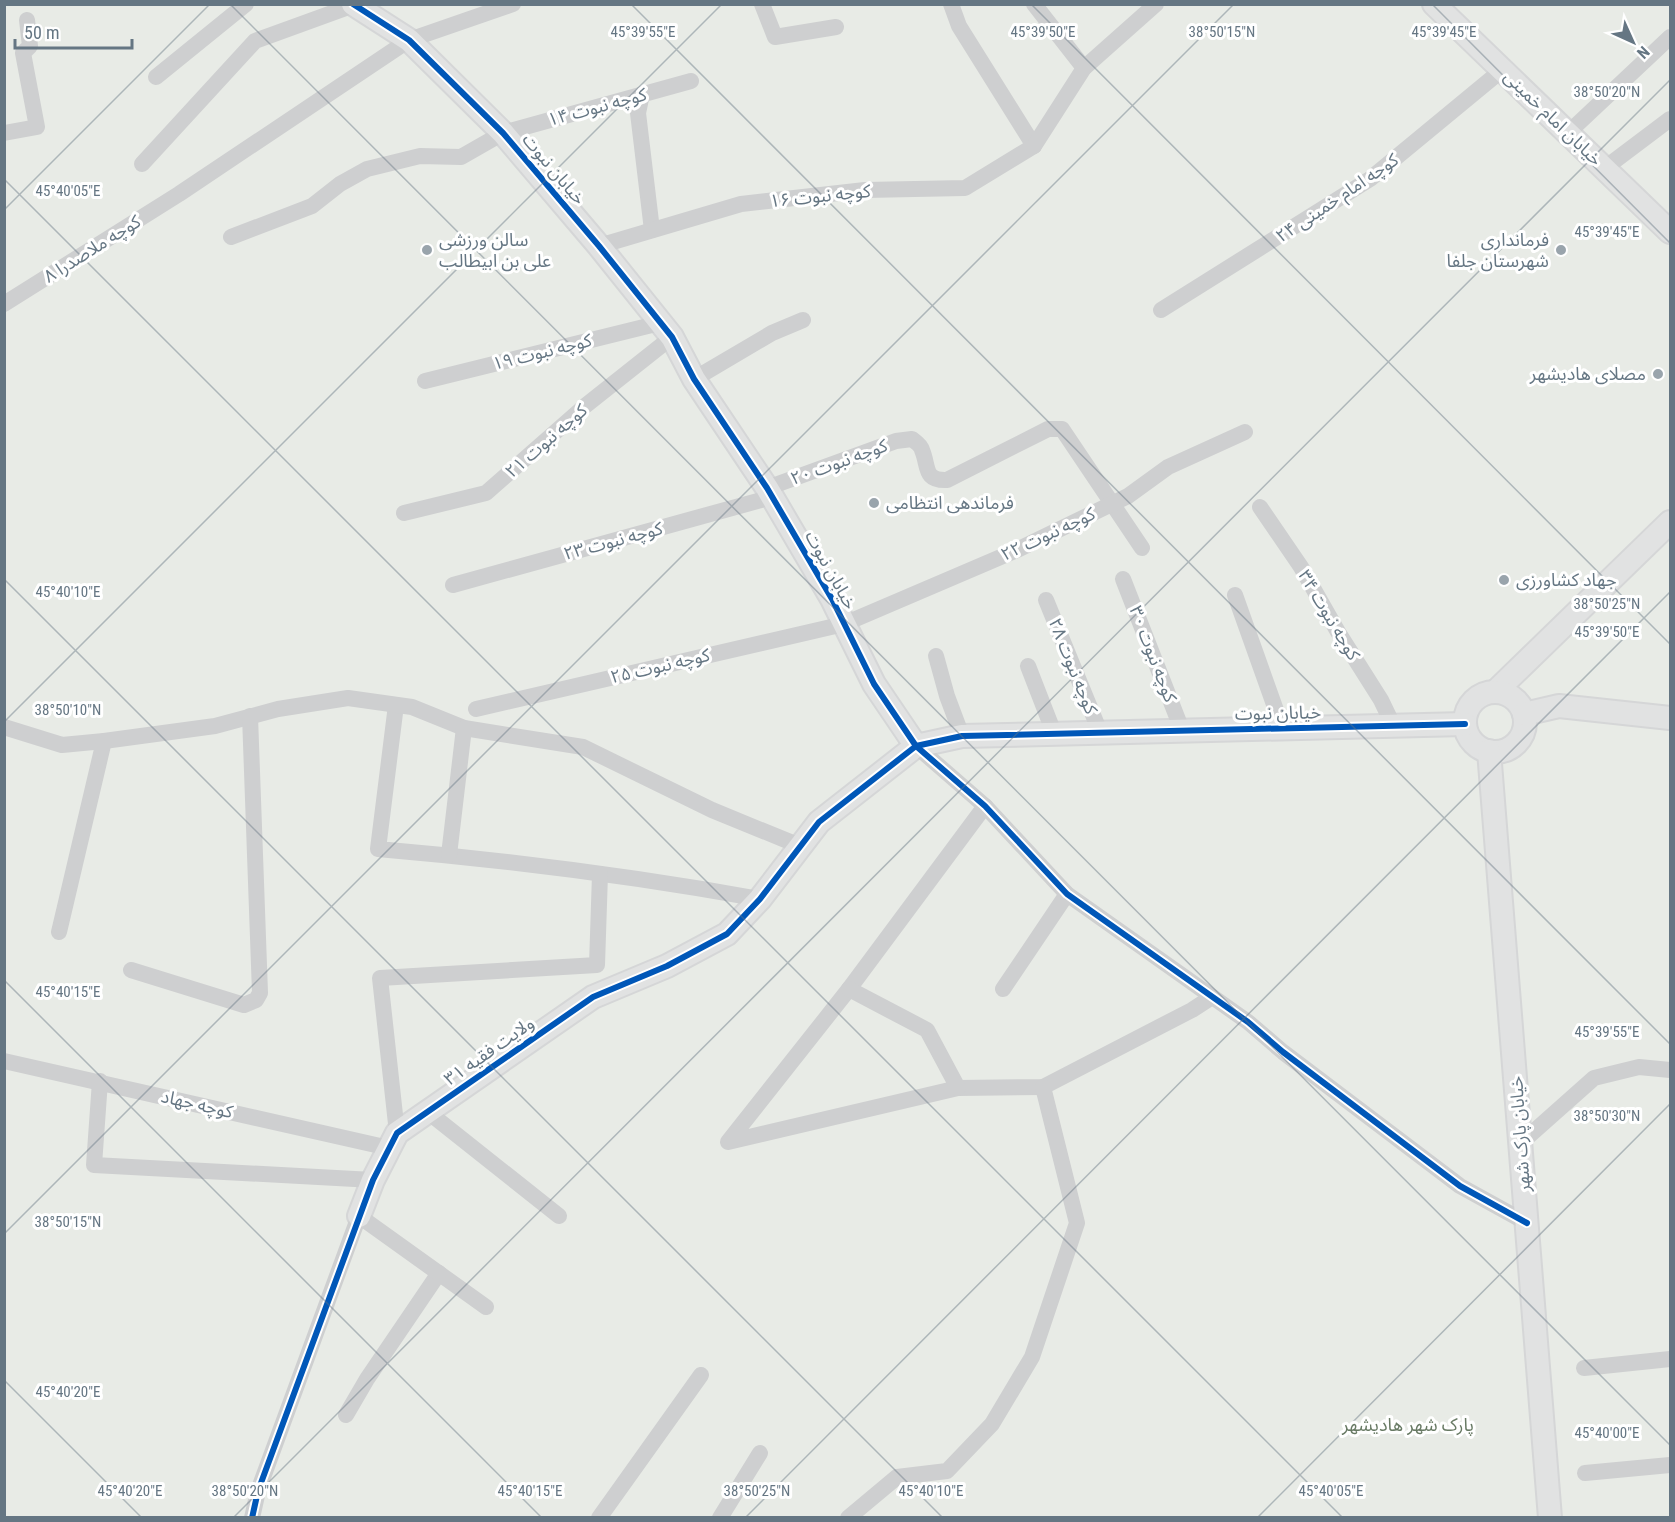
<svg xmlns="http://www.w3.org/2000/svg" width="1675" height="1522" viewBox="0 0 1675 1522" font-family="'Roboto Condensed','Noto Sans Arabic',sans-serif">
<rect width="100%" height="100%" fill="#f9f9f9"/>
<polygon fill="#e8ebe6" points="5,5 1670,5 1670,1517 5,1518"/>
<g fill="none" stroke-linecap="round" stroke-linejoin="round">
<defs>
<g id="secondary">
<polyline points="353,4 409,40 503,133 599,246 672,337 694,379 767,488 832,599 874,684 916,746"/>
<polyline points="1434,4 1670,232"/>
<polyline points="1495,692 1670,522"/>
<circle cx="1495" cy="722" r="30"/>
<polyline points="1524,714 1559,706 1670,718"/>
<polyline points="1489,751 1550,1518"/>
<polyline points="359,1216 373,1180 397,1133 593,997 667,966 727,934 760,899 819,822 916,746 962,736 1465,724"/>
</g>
</defs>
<use href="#secondary" stroke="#d5d6d7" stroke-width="26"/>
<g stroke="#cecfd0" stroke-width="16">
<polyline points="762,4 775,37 836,27"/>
<polyline points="951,4 959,26 1034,146"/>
<polyline points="1034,4 1084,68"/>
<polyline points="156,77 246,4"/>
<polyline points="642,94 638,113 652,230"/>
<polyline points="4,133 37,127 23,53 30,46 27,20"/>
<polyline points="1568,133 1670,37"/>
<polyline points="142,164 255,41 354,5"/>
<polyline points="1605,168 1670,119"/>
<polyline points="231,237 312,206 340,184 367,169 420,156 461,157 503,133 691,81"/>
<polyline points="599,246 741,204 865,190 965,188 1034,146 1084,68 1156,4"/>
<polyline points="4,304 179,194 409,40 513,4"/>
<polyline points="1161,310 1370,179 1502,70"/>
<polyline points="694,379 772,333 803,320"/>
<polyline points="425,381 660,323"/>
<path d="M767,488L896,441L912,439C916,442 921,445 922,450C929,466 923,481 947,480L1048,429H1062L1142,548"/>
<polyline points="1260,507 1301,567 1338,632 1381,700 1393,725"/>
<polyline points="404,513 486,493 585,406 672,337"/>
<polyline points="1123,579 1182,730"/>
<polyline points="453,585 772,497"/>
<polyline points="1235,595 1282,727"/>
<polyline points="1046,600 1100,732"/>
<polyline points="936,656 947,696 962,736"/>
<polyline points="1028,666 1054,733"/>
<path d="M396,705L378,849C506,860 633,876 760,899"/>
<polyline points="476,709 844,624 1017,550 1128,496 1168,467 1245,432"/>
<polyline points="4,727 62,745 104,741 215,726 278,709 348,698 412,707 464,728 583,747 712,810 800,846"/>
<polyline points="916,746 985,806 1067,894 1248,1022 1283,1052 1460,1186 1527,1223"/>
<polyline points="985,806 849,989 728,1142 958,1088 1043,1087 1192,1010 1212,997"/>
<polyline points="449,855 464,728"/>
<polyline points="59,932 104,741"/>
<polyline points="131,970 244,1005 256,1000 260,993 250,716"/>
<polyline points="849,989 927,1030 958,1088"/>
<polyline points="1003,989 1067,894"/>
<polyline points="4,1061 389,1148"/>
<polyline points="100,1081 94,1165 373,1180"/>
<polyline points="428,1112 559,1216"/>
<polyline points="397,1133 380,978 597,965 600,874"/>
<polyline points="1522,1142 1594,1078 1639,1067 1670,1070"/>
<polyline points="1584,1368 1670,1359"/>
<polyline points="346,1415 367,1379 439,1273"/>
<polyline points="1585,1473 1670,1465"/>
<polyline points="252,1518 258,1491 359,1216 486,1307"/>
<polyline points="599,1518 701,1375"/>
<polyline points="720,1518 760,1453"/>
<polyline points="848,1518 897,1477 947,1471 992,1424 1032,1357 1077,1223 1043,1087"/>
</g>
<use href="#secondary" stroke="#e1e2e2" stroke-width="22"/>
<defs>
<g id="cycleway">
<polyline points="353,4 409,40 503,133 599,246 672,337 694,379 767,488 832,599 874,684 916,746 985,806 1067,894 1248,1022 1283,1052 1460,1186 1527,1223"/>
<polyline points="252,1518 258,1491 373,1180 397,1133 593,997 667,966 727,934 760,899 819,822 916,746 962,736 1465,724"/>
</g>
</defs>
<use href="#cycleway" stroke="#fff" stroke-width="10"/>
<use href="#cycleway" stroke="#0057b8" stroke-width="6"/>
</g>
<path fill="none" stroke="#657683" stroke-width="1.5" stroke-opacity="0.45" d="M230,4L1670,1445M631,4L1670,1044M1031,4L1670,644M1432,4L1670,243M4,179L1343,1518M4,210L210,4M4,579L943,1518M4,722L722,4M4,980L542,1518M4,1234L1234,4M4,1380L142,1518M233,1518L1670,80M745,1518L1670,592M1257,1518L1670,1104"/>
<g fill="#99a4ac" stroke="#fff" stroke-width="2">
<circle cx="427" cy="250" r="6"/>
<circle cx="1561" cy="250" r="6"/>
<circle cx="1658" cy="374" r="6"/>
<circle cx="874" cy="503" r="6"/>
<circle cx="1504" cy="580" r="6"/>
</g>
<g text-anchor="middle" stroke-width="6" stroke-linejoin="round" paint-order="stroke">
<g font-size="18" fill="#657683" stroke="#fff">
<text transform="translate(597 107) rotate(-15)" y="6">کوچه نبوت ۱۴</text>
<text transform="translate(1553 118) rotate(44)" y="6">خیابان امام خمینی</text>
<text transform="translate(554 169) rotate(50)" y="6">خیابان نبوت</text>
<text transform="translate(820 196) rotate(-6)" y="6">کوچه نبوت ۱۶</text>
<text transform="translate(1337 198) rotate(-34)" y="6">کوچه امام خمینی ۲۴</text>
<text transform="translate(92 249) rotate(-32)" y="6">کوچه ملاصدرا ۸</text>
<text transform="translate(542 352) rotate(-14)" y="6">کوچه نبوت ۱۹</text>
<text transform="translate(546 441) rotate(-41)" y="6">کوچه نبوت ۲۱</text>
<text transform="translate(839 462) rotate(-20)" y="6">کوچه نبوت ۲۰</text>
<text transform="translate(1048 534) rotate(-25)" y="6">کوچه نبوت ۲۲</text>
<text transform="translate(613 541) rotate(-15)" y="6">کوچه نبوت ۲۳</text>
<text transform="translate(831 570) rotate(61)" y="6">خیابان نبوت</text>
<text transform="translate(1329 615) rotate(59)" y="6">کوچه نبوت ۳۴</text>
<text transform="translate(1153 654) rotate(69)" y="6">کوچه نبوت ۳۰</text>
<text transform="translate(660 666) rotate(-13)" y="6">کوچه نبوت ۲۵</text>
<text transform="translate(1073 666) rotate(68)" y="6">کوچه نبوت ۲۸</text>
<text transform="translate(1278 713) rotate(-1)" y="6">خیابان نبوت</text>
<text transform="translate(489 1051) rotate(-35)" y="6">ولایت فقیه ۳۱</text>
<text transform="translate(197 1104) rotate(13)" y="6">کوچه جهاد</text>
<text transform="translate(1520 1134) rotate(-94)" y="6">خیابان پارک شهر</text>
</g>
<g font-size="18" fill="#657683" stroke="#fff" text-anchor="start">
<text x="439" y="246">سالن ورزشی<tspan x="439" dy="21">علی بن ابیطالب</tspan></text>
<text x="1549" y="246" text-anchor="end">فرمانداری<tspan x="1549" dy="21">شهرستان جلفا</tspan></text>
<text x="1646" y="380" text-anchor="end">مصلای هادیشهر</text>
<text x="886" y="509">فرماندهی انتظامی</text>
<text x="1516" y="586">جهاد کشاورزی</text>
</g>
<g font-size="18" fill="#687a64" stroke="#fff">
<text x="1408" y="1431">پارک شهر هادیشهر</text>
</g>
</g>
<g font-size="15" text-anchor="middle" fill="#657683" stroke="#fff" stroke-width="6" stroke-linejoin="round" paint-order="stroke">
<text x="643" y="37">45°39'55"E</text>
<text x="1043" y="37">45°39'50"E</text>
<text x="1222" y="37">38°50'15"N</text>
<text x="1444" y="37">45°39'45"E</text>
<text x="1607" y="97">38°50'20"N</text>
<text x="68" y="196">45°40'05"E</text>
<text x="1607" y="237">45°39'45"E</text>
<text x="68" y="597">45°40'10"E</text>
<text x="1607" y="609">38°50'25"N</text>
<text x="1607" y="637">45°39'50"E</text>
<text x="68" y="715">38°50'10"N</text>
<text x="68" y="997">45°40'15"E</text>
<text x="1607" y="1037">45°39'55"E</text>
<text x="1607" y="1121">38°50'30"N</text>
<text x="68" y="1227">38°50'15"N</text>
<text x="68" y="1397">45°40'20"E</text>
<text x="1607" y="1438">45°40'00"E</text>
<text x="130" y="1496">45°40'20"E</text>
<text x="245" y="1496">38°50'20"N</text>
<text x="530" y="1496">45°40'15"E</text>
<text x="757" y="1496">38°50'25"N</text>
<text x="931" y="1496">45°40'10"E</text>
<text x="1331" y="1496">45°40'05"E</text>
</g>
<rect width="1675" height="1522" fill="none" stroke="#657683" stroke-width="12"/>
<g transform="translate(1633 42) rotate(135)" stroke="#ffffff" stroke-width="4.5" paint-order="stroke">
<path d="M0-4.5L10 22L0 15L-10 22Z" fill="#657683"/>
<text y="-9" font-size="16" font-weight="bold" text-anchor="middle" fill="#657683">N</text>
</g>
<path d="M15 39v9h117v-9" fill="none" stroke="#657683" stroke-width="3"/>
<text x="24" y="39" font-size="18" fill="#657683" stroke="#ffffff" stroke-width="4.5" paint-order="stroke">50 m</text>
</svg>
